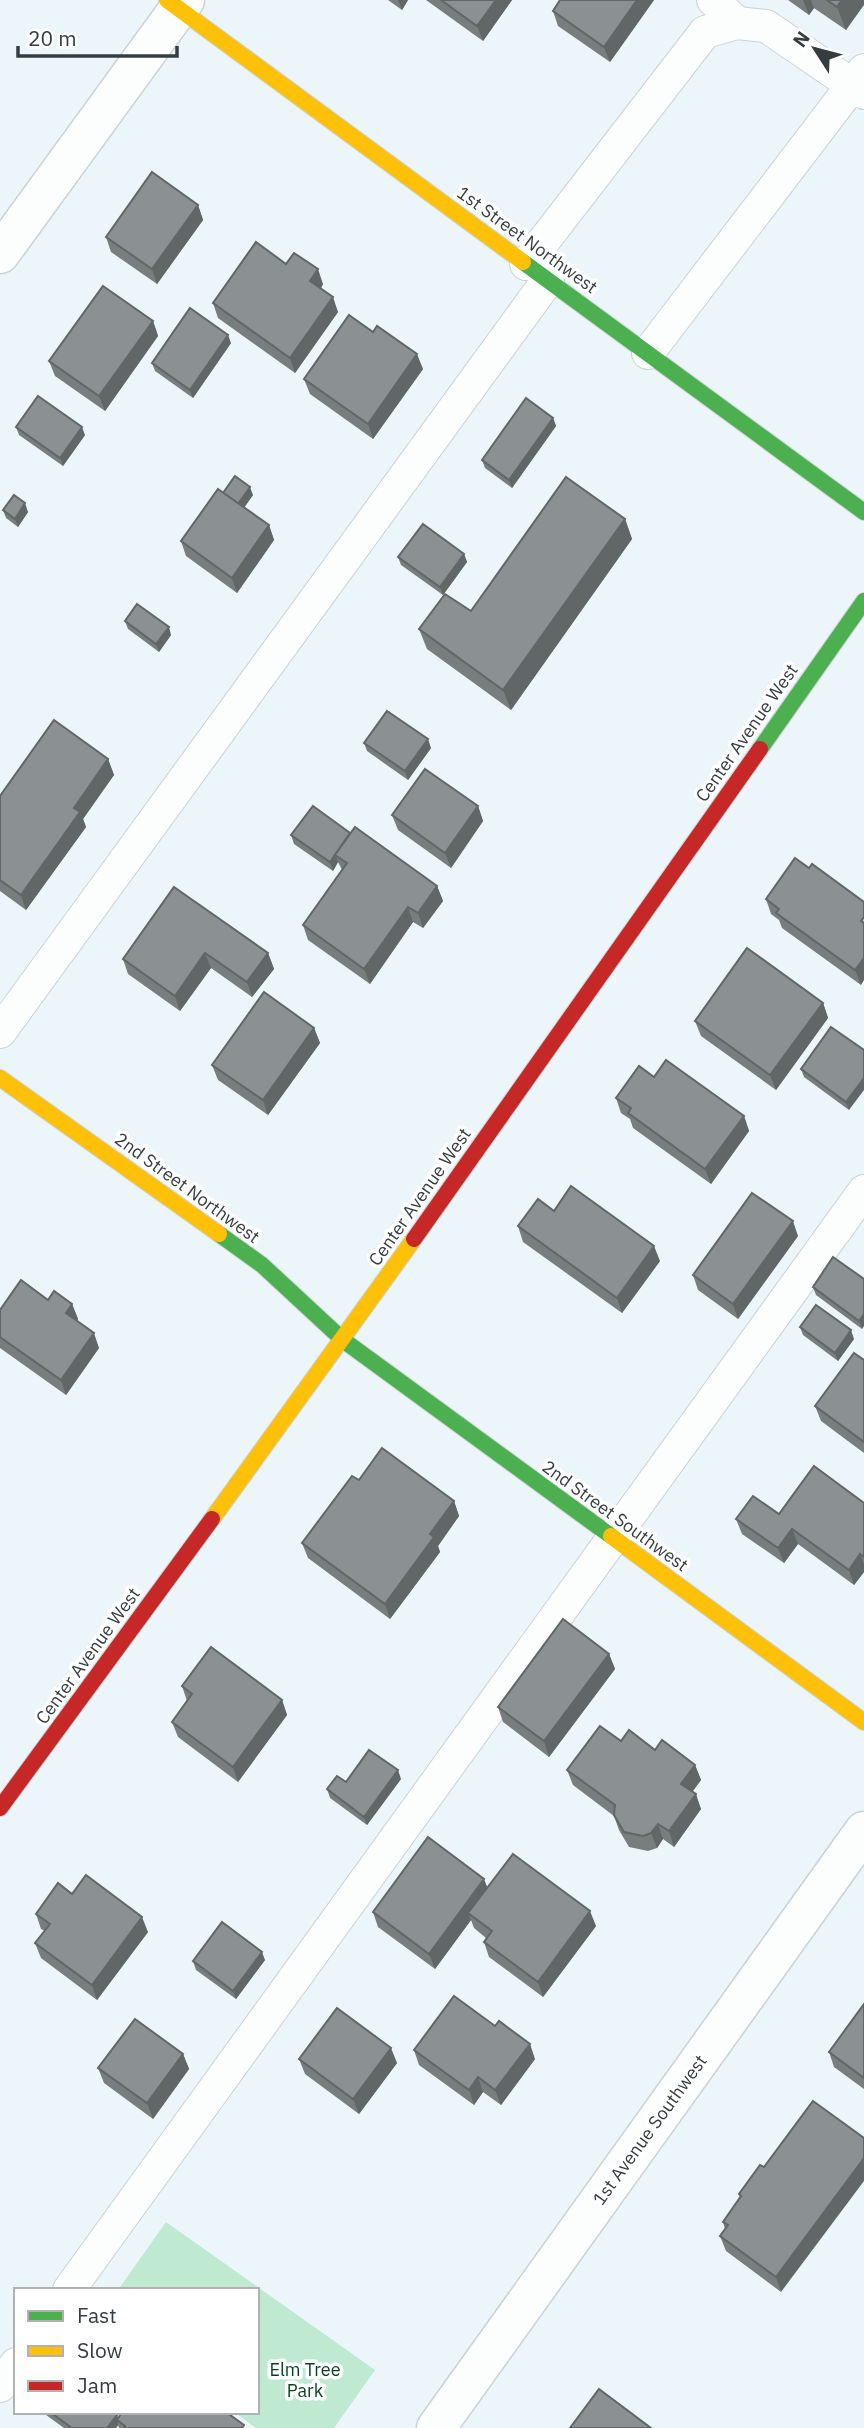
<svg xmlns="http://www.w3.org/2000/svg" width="864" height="2428" viewBox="0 0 864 2428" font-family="'IBM Plex Sans',sans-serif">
<rect width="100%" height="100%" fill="#ecf5f9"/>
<polygon fill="#bfead1" points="166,2222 375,2370 334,2428 256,2428 234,2412 257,2412 257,2290 118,2290"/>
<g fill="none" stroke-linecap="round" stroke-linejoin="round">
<defs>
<g id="lane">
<polyline points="713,0 737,23"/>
<polyline points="526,264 705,32 737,23 766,26 864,93"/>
<polyline points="648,353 864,70"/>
<polyline points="0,1032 548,280"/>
<polyline points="69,2290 864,1191"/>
<polyline points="0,2386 16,2364"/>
</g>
<g id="street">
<polyline points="0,254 185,0"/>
<polyline points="436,2428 864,1831"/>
</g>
<g id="fast">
<polyline points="523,262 864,512"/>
<polyline points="760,749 864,601"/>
<polyline points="219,1234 262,1265 343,1340 611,1536"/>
</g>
<g id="slow">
<polyline points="167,0 523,262"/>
<polyline points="0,1078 219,1234"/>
<polyline points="212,1519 414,1239"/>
<polyline points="611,1536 864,1722"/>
</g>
<g id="jam">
<polyline points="414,1239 760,749"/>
<polyline points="0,1808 212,1519"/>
</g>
</defs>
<use href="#lane" stroke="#cbd2d5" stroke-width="34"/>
<use href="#street" stroke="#cbd2d5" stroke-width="41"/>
<use href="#fast" stroke="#cbd2d5" stroke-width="18"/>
<use href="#slow" stroke="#cbd2d5" stroke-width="18"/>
<use href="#jam" stroke="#cbd2d5" stroke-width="18"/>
<use href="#lane" stroke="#fcfefe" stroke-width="32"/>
<use href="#street" stroke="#fcfefe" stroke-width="38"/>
<use href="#fast" stroke="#4caf50" stroke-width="16"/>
<use href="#slow" stroke="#ffc107" stroke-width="16"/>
<use href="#jam" stroke="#c62828" stroke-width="16"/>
</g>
<g fill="#787d7e">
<polygon points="388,0 408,0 402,10"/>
<polygon points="426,0 512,0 483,41"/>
<polygon points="654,0 610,62 558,26 553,11"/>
<polygon points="788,0 864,0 846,30 814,8 809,15"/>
<polygon points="198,205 203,220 157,284 111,252 106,237"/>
<polygon points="286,264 323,284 321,289 338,312 295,373 218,318 213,303"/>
<polygon points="153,321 158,336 105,411 55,376 49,361"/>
<polygon points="231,343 193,398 155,371 152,363"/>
<polygon points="423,369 373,439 310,394 304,379"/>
<polygon points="553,418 556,426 512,488 485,468 482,460"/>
<polygon points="16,427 85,435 63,466 19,435"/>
<polygon points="223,493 253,495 244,508 269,525 274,540 237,593 186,556 181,541"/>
<polygon points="3,510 28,512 18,527 6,518"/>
<polygon points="625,519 632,539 511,710 427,649 419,629 471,611"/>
<polygon points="464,554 467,562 443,595 401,565 398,557"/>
<polygon points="125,621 171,635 159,652 128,629"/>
<polygon points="364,743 431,748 408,780 367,751"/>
<polygon points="108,759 114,775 83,819 86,827 26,910 0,891 0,796"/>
<polygon points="478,806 483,821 451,868 398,830 392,815"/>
<polygon points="350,833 437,886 443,901 423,928 413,922 370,984 308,940 303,925 342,870 338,862 333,871 294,844 291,835"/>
<polygon points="809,868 864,902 861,985 782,928 779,920 771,914 766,899"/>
<polygon points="174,887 268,953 274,969 252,997 211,968 180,1011 128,974 123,959"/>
<polygon points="823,1003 828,1018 776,1090 701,1036 695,1021"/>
<polygon points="314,1028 320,1043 268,1115 218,1080 212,1065"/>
<polygon points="864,1050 849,1110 804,1077 801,1069"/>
<polygon points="654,1077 744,1116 749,1131 711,1184 633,1128 630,1119 621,1113 616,1098"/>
<polygon points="554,1211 660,1261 622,1313 523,1242 518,1226"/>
<polygon points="798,1236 738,1319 698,1290 693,1275"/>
<polygon points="864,1279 862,1329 816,1295 813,1287"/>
<polygon points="48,1300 72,1304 78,1319 77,1321 99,1348 66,1395 0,1348 0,1310"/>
<polygon points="800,1327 854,1339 838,1361 803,1335"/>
<polygon points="864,1360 864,1453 821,1421 815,1406"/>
<polygon points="359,1480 454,1501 459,1516 438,1546 440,1552 390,1619 308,1558 302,1543"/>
<polygon points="864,1503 864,1572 854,1585 798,1544 784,1563 742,1534 736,1519 779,1514"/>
<polygon points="609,1654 615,1669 549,1757 503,1722 498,1707"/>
<polygon points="182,1686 282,1700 287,1715 238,1782 178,1737 172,1722 187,1701"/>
<polygon points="621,1741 655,1750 695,1765 701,1780 692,1792 701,1809 674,1847 663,1839 657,1848 648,1851 629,1847 619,1830 614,1816 573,1785 567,1770"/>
<polygon points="401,1779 367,1825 330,1798 327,1789"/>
<polygon points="487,1887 596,1926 543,1997 489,1957 484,1942 486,1938 474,1928 471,1920 435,1969 378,1927 373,1912"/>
<polygon points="72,1894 148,1932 97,2000 41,1958 35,1943 45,1931 41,1929 36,1914"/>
<polygon points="265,1960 236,1999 196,1970 193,1961"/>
<polygon points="864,2004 864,2089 834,2067 829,2052"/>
<polygon points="414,2050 535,2059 501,2105 483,2092 474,2105 419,2065"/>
<polygon points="183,2054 189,2069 153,2119 104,2083 98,2068"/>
<polygon points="299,2059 397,2063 359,2114 305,2074"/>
<polygon points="760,2165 781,2292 726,2251 720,2236 725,2229 723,2222 740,2198 739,2194"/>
<polygon points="42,2412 113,2412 117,2415 118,2418 245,2428 119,2428 118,2425 116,2428 64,2428"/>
</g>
<g fill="#616667">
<polygon points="398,0 408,0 402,10"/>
<polygon points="496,0 512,0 483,41 477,26"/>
<polygon points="637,0 654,0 610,62 604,47"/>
<polygon points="803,0 811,0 814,8 809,15"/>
<polygon points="842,0 864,0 864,5 846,30 837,7"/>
<polygon points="198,205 203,220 157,284 152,269"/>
<polygon points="318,269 323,284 316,296 310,281"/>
<polygon points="333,297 338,312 295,373 290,358"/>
<polygon points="153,321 158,336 105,411 99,396"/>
<polygon points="228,335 231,343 193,398 190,390"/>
<polygon points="417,354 423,369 373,439 368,424"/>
<polygon points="553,418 556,426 512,488 509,480"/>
<polygon points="82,427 85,435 63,466 60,458"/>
<polygon points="250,487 253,495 240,513 237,505"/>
<polygon points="25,503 28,512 18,527 15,519"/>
<polygon points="625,519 632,539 511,710 503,690"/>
<polygon points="269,525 274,540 237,593 232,578"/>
<polygon points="464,554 467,562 443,595 440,587"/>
<polygon points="169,627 171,635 159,652 156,644"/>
<polygon points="428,739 431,748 408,780 405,771"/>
<polygon points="108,759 114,775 83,819 86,827 26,910 21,895 74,808"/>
<polygon points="478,806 483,821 451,868 445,853"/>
<polygon points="335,855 338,862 333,871 330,862"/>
<polygon points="437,886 443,901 423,928 418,913"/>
<polygon points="408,907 413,922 370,984 364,969"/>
<polygon points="205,953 211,968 180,1011 175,996"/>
<polygon points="268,953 274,969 252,997 247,982"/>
<polygon points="864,958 864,980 861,985 855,970"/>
<polygon points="823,1003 828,1018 776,1090 770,1075"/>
<polygon points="314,1028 320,1043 268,1115 263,1100"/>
<polygon points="864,1078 864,1090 849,1110 846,1102"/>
<polygon points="744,1116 749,1131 711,1184 705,1169"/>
<polygon points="793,1221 798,1236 738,1319 733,1304"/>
<polygon points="654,1246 660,1261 622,1313 617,1298"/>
<polygon points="72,1304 78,1319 72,1328 66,1313"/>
<polygon points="864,1314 864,1326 862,1329 859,1321"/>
<polygon points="851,1330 854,1339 838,1361 835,1353"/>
<polygon points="94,1333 99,1348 66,1395 61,1380"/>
<polygon points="454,1501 459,1516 438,1546 440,1552 390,1619 385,1604 430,1534"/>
<polygon points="792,1529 798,1544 784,1563 778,1548"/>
<polygon points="860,1554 864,1564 864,1572 854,1585 849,1570"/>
<polygon points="609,1654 615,1669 549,1757 544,1741"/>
<polygon points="282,1700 287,1715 238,1782 233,1767"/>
<polygon points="695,1765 701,1780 687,1799 681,1784"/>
<polygon points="398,1770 401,1779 367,1825 364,1817"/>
<polygon points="696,1794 701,1809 674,1847 669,1831"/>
<polygon points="658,1824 663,1839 657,1848 651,1833"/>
<polygon points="484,1879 490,1894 468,1913 471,1920 435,1969 429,1954"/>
<polygon points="590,1911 596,1926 543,1997 538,1982"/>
<polygon points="142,1917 148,1932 97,2000 92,1985"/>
<polygon points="262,1952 265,1960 236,1999 233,1991"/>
<polygon points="530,2044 535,2059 501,2105 495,2090"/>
<polygon points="391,2048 397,2063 359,2114 353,2099"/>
<polygon points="183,2054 189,2069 153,2119 147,2103"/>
<polygon points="478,2077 483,2092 474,2105 469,2090"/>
<polygon points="864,2158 864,2181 781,2292 776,2277"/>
<polygon points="117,2415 119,2422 117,2420 118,2425 116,2428 107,2428"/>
</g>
<g fill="#8b9193" stroke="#616667" stroke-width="2">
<polygon points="441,0 496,0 477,26"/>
<polygon points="560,0 637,0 604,47 553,11"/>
<polygon points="827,0 842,0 837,7"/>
<polygon points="152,172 198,205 152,269 106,237"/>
<polygon points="256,242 286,264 294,253 318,269 310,281 333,297 290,358 213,303"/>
<polygon points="103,286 153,321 99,396 49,361"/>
<polygon points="190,308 228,335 190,390 152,363"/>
<polygon points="349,315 373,332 377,326 417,354 368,424 304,379"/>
<polygon points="38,396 82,427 60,458 16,427"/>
<polygon points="526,398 553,418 509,480 482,460"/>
<polygon points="235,476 250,487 238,504 223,493"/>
<polygon points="566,477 625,519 503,690 419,629 445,594 471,611"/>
<polygon points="218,489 269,525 232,578 181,541"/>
<polygon points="14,495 25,503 15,519 3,510"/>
<polygon points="423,524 464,554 440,587 398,557"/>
<polygon points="137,604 169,627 156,644 125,621"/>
<polygon points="387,711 428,739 405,771 364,743"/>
<polygon points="54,720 108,759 74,808 80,812 21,895 0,880 0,796"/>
<polygon points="425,769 478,806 445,853 392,815"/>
<polygon points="313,806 350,833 330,862 291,835"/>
<polygon points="355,827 437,886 418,913 408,907 364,969 303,925 347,863 335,855"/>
<polygon points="795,858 809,868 812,864 864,902 864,917 861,921 864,923 864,958 855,970 776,913 779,909 766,899"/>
<polygon points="174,887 268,953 247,982 205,953 175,996 123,959"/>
<polygon points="747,948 823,1003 770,1075 695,1021"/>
<polygon points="264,992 314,1028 263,1100 212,1065"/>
<polygon points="831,1027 864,1050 864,1078 846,1102 801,1069"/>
<polygon points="666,1060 744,1116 705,1169 628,1113 631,1108 616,1098 639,1066 654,1077"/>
<polygon points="571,1186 654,1246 617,1298 518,1226 538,1199 554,1211"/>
<polygon points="752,1193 793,1221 733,1304 693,1275"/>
<polygon points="833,1257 864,1279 864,1314 859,1321 813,1287"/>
<polygon points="21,1280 48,1300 54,1291 72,1304 66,1313 94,1333 61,1380 0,1337 0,1310"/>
<polygon points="816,1305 851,1330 835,1353 800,1327"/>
<polygon points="854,1353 864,1360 864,1442 815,1406"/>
<polygon points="382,1448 454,1501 430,1534 434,1537 385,1604 302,1543 352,1476 359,1480"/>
<polygon points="814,1466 864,1503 864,1557 860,1554 849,1570 792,1529 778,1548 736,1519 753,1496 779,1514"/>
<polygon points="563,1619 609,1654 544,1741 498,1707"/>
<polygon points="211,1647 282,1700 233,1767 172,1722 192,1694 182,1686"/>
<polygon points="600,1726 621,1741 629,1730 655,1750 662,1740 695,1765 681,1784 696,1794 669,1831 658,1824 651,1833 643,1836 624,1832 614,1815 615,1805 567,1770"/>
<polygon points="369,1750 398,1770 364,1817 327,1789 337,1776 346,1782"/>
<polygon points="428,1837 484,1879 429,1954 373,1912"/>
<polygon points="513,1854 590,1911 538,1982 484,1942 492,1931 468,1913"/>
<polygon points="86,1875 142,1917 92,1985 35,1943 50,1924 36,1914 58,1883 72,1894"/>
<polygon points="222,1922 262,1952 233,1991 193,1961"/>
<polygon points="454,1996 495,2026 499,2021 530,2044 495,2090 478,2077 469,2090 414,2050"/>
<polygon points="864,2004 864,2078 829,2052"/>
<polygon points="337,2008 391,2048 353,2099 299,2059"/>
<polygon points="135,2019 183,2054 147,2103 98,2068"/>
<polygon points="813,2101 864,2138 864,2158 776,2277 720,2236 728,2225 723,2222 741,2196 739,2194 760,2165 764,2167"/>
<polygon points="599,2389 651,2428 570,2428"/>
<polygon points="50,2412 113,2412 117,2415 107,2428 72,2428"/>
<polygon points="122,2412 226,2412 244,2425 242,2428 124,2428 125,2426 117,2420"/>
</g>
<g text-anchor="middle" stroke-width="7" stroke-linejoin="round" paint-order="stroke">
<g font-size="18" fill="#363d40" stroke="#fff">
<text transform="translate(527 240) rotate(36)" y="6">1st Street Northwest</text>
<text transform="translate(747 733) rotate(-55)" y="6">Center Avenue West</text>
<text transform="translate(187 1188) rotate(36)" y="6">2nd Street Northwest</text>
<text transform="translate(420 1197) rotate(-55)" y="6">Center Avenue West</text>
<text transform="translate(615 1516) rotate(36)" y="6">2nd Street Southwest</text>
<text transform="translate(88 1656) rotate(-54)" y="6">Center Avenue West</text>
<text transform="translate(650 2130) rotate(-54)" y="6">1st Avenue Southwest</text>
</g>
<g font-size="18" fill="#063e21" stroke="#fff">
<text x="305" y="2376">Elm Tree<tspan x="305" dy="21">Park</tspan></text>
</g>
</g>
<rect x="14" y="2288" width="245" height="126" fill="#ffffff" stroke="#afb1b3" stroke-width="2"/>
<rect x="28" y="2311" width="35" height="10" fill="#4caf50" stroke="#afb1b3" stroke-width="2"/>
<text x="77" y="2323" font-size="21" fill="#363d40">Fast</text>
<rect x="28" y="2346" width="35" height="10" fill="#ffc107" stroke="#afb1b3" stroke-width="2"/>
<text x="77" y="2358" font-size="21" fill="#363d40">Slow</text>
<rect x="28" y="2381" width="35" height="10" fill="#c62828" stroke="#afb1b3" stroke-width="2"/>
<text x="77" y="2393" font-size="21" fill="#363d40">Jam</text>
<g transform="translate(815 49) rotate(306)" stroke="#ffffff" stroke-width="5" paint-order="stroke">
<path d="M0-5L12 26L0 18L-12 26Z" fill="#363d40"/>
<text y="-10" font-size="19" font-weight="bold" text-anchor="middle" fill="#363d40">N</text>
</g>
<path d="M18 46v10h159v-10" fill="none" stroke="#363d40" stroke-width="3.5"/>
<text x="28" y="46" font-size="21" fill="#363d40" stroke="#ffffff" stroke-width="5" paint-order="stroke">20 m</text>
</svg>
